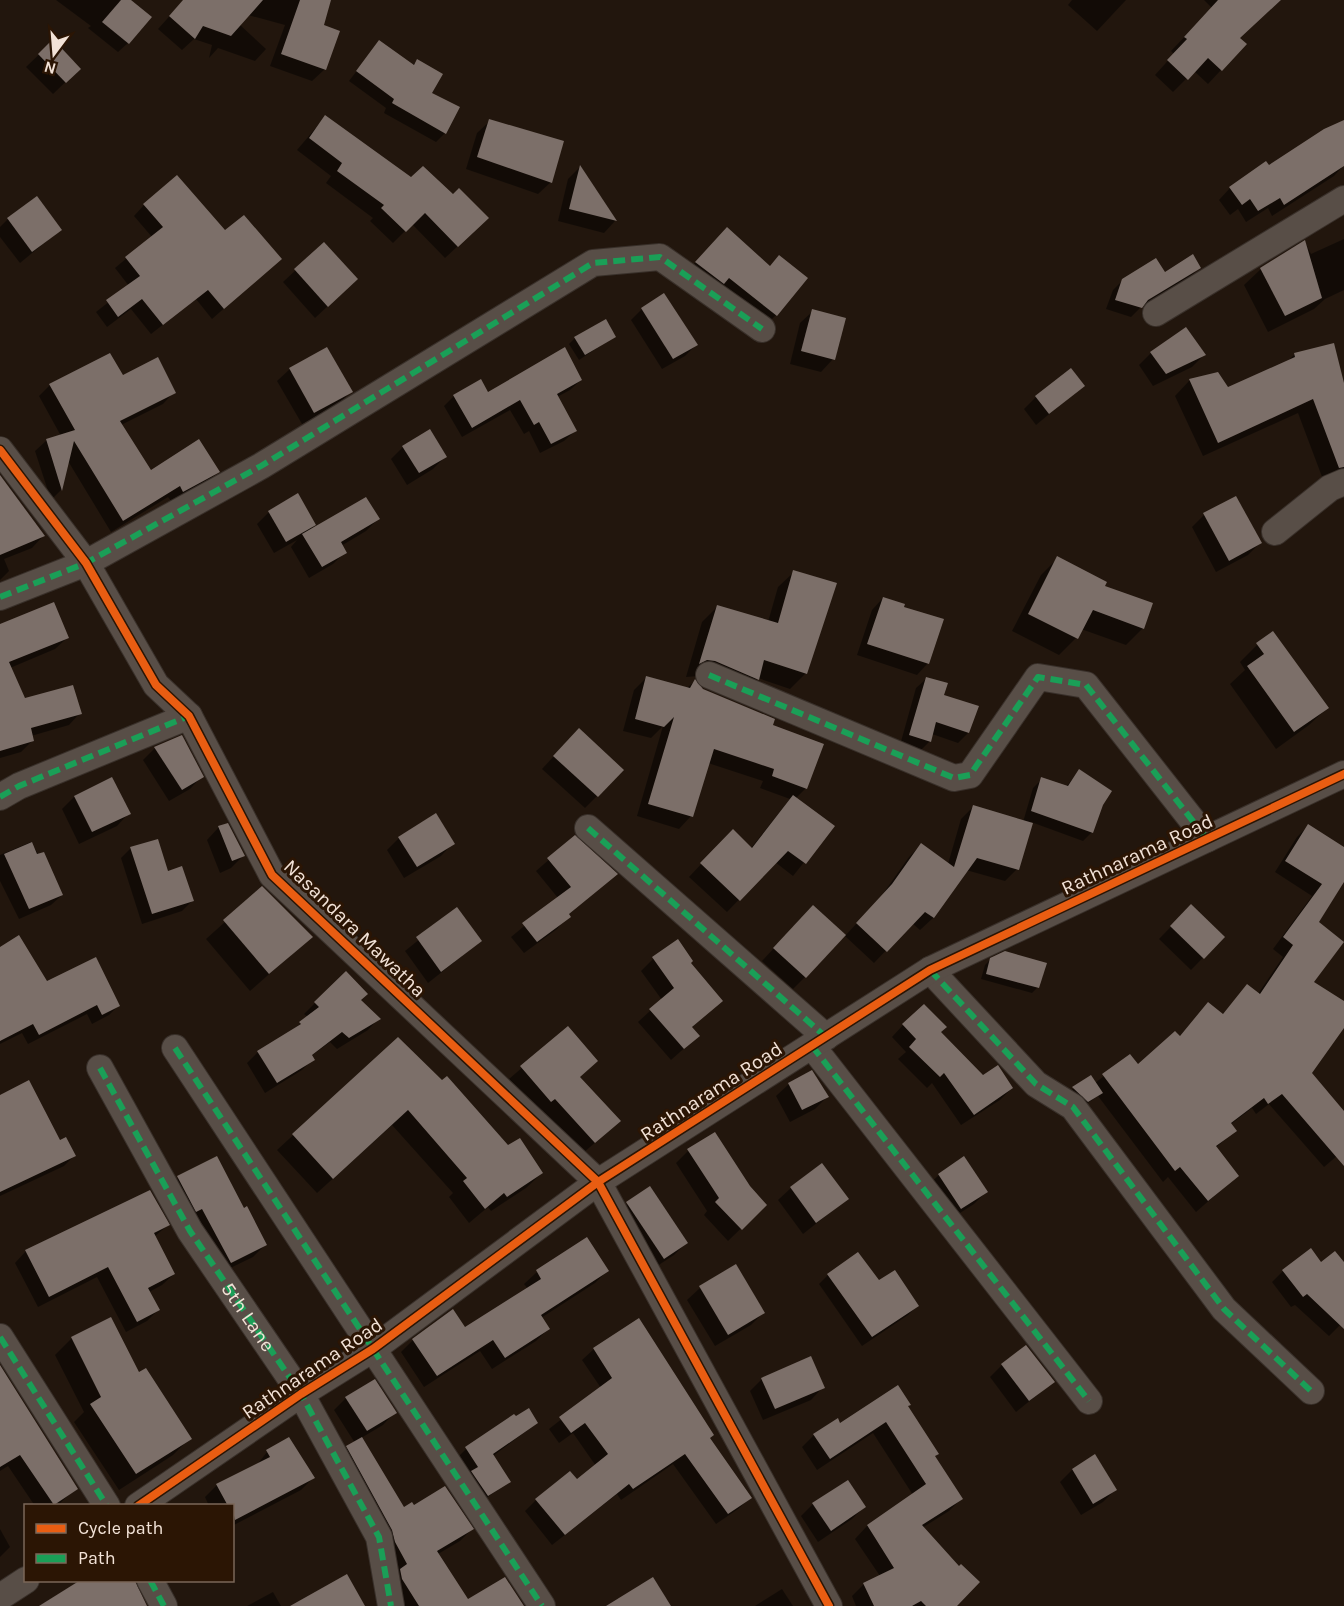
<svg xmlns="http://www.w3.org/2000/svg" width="1344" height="1606" viewBox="0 0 1344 1606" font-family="Karla,sans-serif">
<rect width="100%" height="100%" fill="#22160d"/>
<g fill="#0007">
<polygon points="56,0 129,0 128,43 118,52 88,28 91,26"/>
<polygon points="184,0 330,0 322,26 325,69 312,81 270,66 285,25 248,15 239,24 266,49 255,61 218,48 209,58 212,45 194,39 182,50 158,29"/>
<polygon points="1072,0 1126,0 1097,31 1068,5"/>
<polygon points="1204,0 1281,0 1238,38 1245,44 1208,84 1194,71 1173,92 1155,75 1174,54 1171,51 1212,8"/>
<polygon points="53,41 79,69 53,94 26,67"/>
<polygon points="379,42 412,66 417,61 430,94 458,108 445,133 436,142 384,113 386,108 349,81"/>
<polygon points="325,117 475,230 445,258 412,224 393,243 370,221 373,218 326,183 331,176 297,150"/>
<polygon points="490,121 551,182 538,194 466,169 477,133"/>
<polygon points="1344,124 1344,165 1334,176 1272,216 1268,208 1246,222 1238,209 1230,215 1219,200 1230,188"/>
<polygon points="580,167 615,221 604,233 558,221 568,179"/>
<polygon points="144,205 225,232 280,259 212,319 196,299 151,334 131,309 107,327 96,312 129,286 115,268 152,237 134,216"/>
<polygon points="8,219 60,230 20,263 0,237 0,227"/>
<polygon points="1344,239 1344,290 1325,299 1314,309 1268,332 1244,285 1261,269 1305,242 1311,254"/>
<polygon points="715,241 776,315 764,327 684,275"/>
<polygon points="324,244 344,291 315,318 283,282"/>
<polygon points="1199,268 1190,277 1142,306 1131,317 1106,309 1113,290 1123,280"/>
<polygon points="642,309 696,345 685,356 662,369 631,320"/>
<polygon points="813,311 833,359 821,372 790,364 800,323"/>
<polygon points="615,336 579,360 569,344 575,338"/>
<polygon points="1151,353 1204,355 1192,367 1153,386 1139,365"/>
<polygon points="1295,354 1344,389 1344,475 1324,482 1298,413 1203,456 1175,396 1189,381 1218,374 1228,388 1287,362"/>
<polygon points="290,369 351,391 339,404 302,424 277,381"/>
<polygon points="122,377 174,392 163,404 121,425 150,472 218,472 206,483 172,502 168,497 111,532 68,461 61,490 51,500 35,451 47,440 61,436 39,396 50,385"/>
<polygon points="581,380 570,390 557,397 575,431 564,441 540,453 529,431 524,434 510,410 462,437 444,406 454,396 488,394"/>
<polygon points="1083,386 1036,425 1024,409 1036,397"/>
<polygon points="403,447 445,457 433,469 407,485 391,459"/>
<polygon points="0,487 43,536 32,548 4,559 9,571 0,580"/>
<polygon points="1236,498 1260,543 1248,555 1216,572 1192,527 1204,515"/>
<polygon points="269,512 315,525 309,531 378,519 366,531 341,546 345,552 333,564 309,578 291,547 297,540 274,553 257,524"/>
<polygon points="1058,558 1103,587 1143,628 1126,645 1081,629 1076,638 1059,655 1012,631 1041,575"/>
<polygon points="794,572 806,673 790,689 758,678 742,694 699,676 686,677 702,622 718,606 768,622 778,587"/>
<polygon points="883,598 902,608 928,663 917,675 857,655 872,610"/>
<polygon points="0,626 67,638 55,649 10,668 24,700 80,713 69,725 31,736 32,741 21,752 0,758"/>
<polygon points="1257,645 1327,708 1309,725 1276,749 1230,684 1245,670 1240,662"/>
<polygon points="646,678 687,688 695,681 702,690 771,726 806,788 795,799 833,826 793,876 775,862 727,912 689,877 721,843 751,848 790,799 760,788 763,781 708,763 691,816 679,829 637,816 663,726 651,738 623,731 634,690"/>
<polygon points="926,679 943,696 968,733 958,743 932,734 930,741 920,751 900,745 916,688"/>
<polygon points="567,742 597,796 585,808 542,769"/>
<polygon points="155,748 202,776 190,789 169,801 143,760"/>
<polygon points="1079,771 1102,804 1092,832 1083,841 1031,822 1017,869 1005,881 966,870 933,918 920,930 912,923 874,963 845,936 880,898 909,857 921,845 948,864 961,819 973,807 1023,822 1033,788 1042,779 1066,787"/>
<polygon points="74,797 129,813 117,826 79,844 62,809"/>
<polygon points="1308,826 1344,849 1344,879 1317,922 1312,982 1344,1003 1344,1018 1310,1073 1344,1113 1344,1150 1324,1167 1269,1104 1256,1114 1252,1108 1231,1124 1235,1131 1215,1148 1237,1176 1196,1212 1168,1177 1163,1182 1098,1096 1082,1107 1067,1093 1091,1077 1095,1083 1130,1056 1138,1066 1179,1037 1208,1004 1222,1015 1247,986 1258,994 1283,957 1273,949 1312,896 1275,872 1297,837"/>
<polygon points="219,827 243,856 231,868 220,873 207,840"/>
<polygon points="575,837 615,874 568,915 557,929 524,953 511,937 558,898 536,871"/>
<polygon points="399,838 453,843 441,856 404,878 387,850"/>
<polygon points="31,842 62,895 51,905 19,919 0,881 0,855"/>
<polygon points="131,848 167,873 192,901 182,911 142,924 121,858"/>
<polygon points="262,889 311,937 250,991 206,939"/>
<polygon points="1191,906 1223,937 1191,970 1159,939"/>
<polygon points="457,909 481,941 428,983 405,951"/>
<polygon points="801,919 805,977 793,989 762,961"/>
<polygon points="0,949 47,983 119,1005 109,1015 92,1024 87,1014 28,1044 22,1033 0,1044"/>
<polygon points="653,959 689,963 721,1001 691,1028 698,1036 671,1060 638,1022 662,1000 641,971"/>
<polygon points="991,959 1038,987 1032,993 981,979 985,965"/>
<polygon points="360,1000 378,1019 368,1030 337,1049 330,1042 311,1056 313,1059 302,1070 265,1093 247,1063 258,1052 292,1031 308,1017 304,1014 315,1003"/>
<polygon points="903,1025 939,1033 983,1077 1012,1088 1000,1100 961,1125 932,1083 927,1088 898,1059 906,1052 892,1037"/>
<polygon points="568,1028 579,1078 606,1133 582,1154 542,1110 538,1113 509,1079"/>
<polygon points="398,1039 508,1147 542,1173 526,1188 491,1211 488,1207 469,1223 449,1197 453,1193 392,1125 317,1193 277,1150"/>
<polygon points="789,1084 827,1097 815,1109 790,1122 776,1096"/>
<polygon points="0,1097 74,1156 64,1166 0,1196"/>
<polygon points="688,1151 749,1187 765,1205 728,1241 704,1215 707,1211 676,1163"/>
<polygon points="939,1175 986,1192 974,1204 949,1220 926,1187"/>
<polygon points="178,1178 243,1210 265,1245 253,1257 218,1274 166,1190"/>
<polygon points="791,1188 847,1199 803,1234 778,1200"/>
<polygon points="627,1204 686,1243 674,1255 651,1270 615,1216"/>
<polygon points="168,1225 154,1237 174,1274 162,1285 149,1292 158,1310 147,1321 126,1332 97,1277 38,1307 15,1263 26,1251"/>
<polygon points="586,1240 607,1271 595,1283 541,1318 548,1329 536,1341 492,1369 480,1351 424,1387 401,1352 413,1340 464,1329 528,1289 524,1284 537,1272"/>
<polygon points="1335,1253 1344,1262 1344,1321 1329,1336 1295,1305 1291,1307 1272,1282 1283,1271 1321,1264"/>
<polygon points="736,1266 763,1313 751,1325 715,1346 687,1300 700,1288"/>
<polygon points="828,1275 879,1282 917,1306 908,1315 862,1346 819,1284"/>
<polygon points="72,1338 190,1438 173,1455 119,1490 74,1422 84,1412 55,1355"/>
<polygon points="594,1349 709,1439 750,1498 738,1509 716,1524 673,1464 621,1500 617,1494 552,1545 525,1511 536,1500 577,1481 596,1466 573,1433 559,1443 549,1429 601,1388 582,1360"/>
<polygon points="1002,1365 1053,1382 1016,1412 990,1377"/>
<polygon points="0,1368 76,1488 57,1506 35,1506 8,1466 0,1471"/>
<polygon points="762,1379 823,1387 811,1400 763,1420 750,1391"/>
<polygon points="346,1398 395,1412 383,1425 361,1438 403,1509 472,1529 460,1541 438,1554 468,1601 522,1606 399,1606 335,1459 355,1443 334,1410"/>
<polygon points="906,1407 934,1457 961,1499 949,1511 922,1528 959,1568 955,1606 856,1606 852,1596 864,1584 880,1576 855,1539 867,1526 913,1495 873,1433 817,1470 802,1447 814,1435"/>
<polygon points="537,1423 493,1456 509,1481 477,1505 456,1459 466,1449"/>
<polygon points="267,1452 313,1478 301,1490 232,1526 232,1506 209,1506 205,1497 217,1485 256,1466"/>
<polygon points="1094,1456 1115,1490 1103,1502 1081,1515 1060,1482 1072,1470"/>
<polygon points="813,1504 864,1507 852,1519 818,1542 801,1516"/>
<polygon points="0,1529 10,1547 0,1557"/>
<polygon points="86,1580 134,1580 145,1606 42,1606"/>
<polygon points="782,1589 793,1606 755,1606"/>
<polygon points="273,1592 281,1606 247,1606"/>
</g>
<g fill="#7c6f69">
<polygon points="121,0 131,0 152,17 129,44 102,22"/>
<polygon points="183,0 263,0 231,36 203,26 195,39 169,16"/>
<polygon points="300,0 331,0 324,25 340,31 326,70 281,54"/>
<polygon points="1218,0 1281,0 1240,38 1247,44 1222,71 1208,58 1188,80 1167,60 1187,39 1184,37"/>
<polygon points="53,39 81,69 66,83 38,54"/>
<polygon points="379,40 414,65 417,59 443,74 432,93 460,107 446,134 392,103 394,99 356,71"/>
<polygon points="325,115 411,177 423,166 453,194 459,188 489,218 458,247 425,213 406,232 381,208 384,205 337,171 342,163 309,138"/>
<polygon points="489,119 564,141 552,183 477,157"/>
<polygon points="1344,120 1344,166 1284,205 1280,198 1258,211 1250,199 1242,205 1229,187 1266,161 1269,165 1324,129"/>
<polygon points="580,165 617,221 569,209"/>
<polygon points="177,175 225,230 244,215 282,259 224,309 208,290 163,325 142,299 118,317 106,300 140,276 125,257 163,227 143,204"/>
<polygon points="37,196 62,230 32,252 7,218"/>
<polygon points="727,227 770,266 779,255 808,278 777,316 729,278 724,284 695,262"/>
<polygon points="1305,240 1322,298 1285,316 1260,268"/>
<polygon points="324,242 358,279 328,307 294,269"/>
<polygon points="1193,254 1201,268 1148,300 1142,308 1115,300 1122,279 1156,258 1165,272"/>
<polygon points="664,293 698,345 673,359 641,308"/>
<polygon points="812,309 846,318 835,360 801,351"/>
<polygon points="606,319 616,337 585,355 574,337"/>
<polygon points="1186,327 1206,355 1166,374 1150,352"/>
<polygon points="1334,343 1344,383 1344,467 1339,468 1313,399 1218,443 1189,379 1218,372 1228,387 1295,357 1294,353"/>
<polygon points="327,347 353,392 314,413 289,368"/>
<polygon points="565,347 582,380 557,394 577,431 551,444 539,422 534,425 520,400 472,428 453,395 481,379 488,392"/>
<polygon points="110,353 123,375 158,357 176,393 120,421 151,470 199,439 220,472 183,492 180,486 123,521 74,441 62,491 46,439 75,430 49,384"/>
<polygon points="1071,368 1085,386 1049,414 1035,396"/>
<polygon points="430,429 447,457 419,473 402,446"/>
<polygon points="0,475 45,536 0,555"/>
<polygon points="298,493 316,525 286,542 268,511"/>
<polygon points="1236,496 1262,543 1229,561 1203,513"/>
<polygon points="366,497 380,519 341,542 347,553 322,567 302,534"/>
<polygon points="1057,556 1107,582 1105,586 1153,603 1144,629 1093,610 1078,639 1028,614"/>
<polygon points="793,570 837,583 807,674 764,660 759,680 715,661 707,660 699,664 717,605 778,623"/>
<polygon points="883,597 905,604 904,607 944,619 929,664 867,644"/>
<polygon points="54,602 69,638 9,662 25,698 73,685 82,714 31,728 34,741 0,751 0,624"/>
<polygon points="1273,631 1329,708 1294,732 1247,666 1264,654 1256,643"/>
<polygon points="646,676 690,688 695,679 703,689 775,719 773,725 824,744 807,789 772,776 774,769 714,749 693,817 648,804 674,717 664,727 635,719"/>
<polygon points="926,677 948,683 944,695 979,706 969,733 936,722 931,742 909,735"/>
<polygon points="579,728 624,770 598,797 553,756"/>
<polygon points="182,735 204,777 182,790 154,747"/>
<polygon points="1079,769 1112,791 1103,805 1093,833 1031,811 1041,777 1068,786"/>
<polygon points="112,777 131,814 92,832 74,796"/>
<polygon points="793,795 835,826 806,864 788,851 740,901 700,863 733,829 752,848"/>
<polygon points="973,805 1033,823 1019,870 977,858 934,918 925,912 887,952 856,923 892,884 921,843 954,867"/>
<polygon points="436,813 455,844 417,867 398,837"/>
<polygon points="228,823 245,856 232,861 218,826"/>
<polygon points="1308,824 1344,847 1344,882 1319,922 1344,942 1314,982 1344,1001 1344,1028 1312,1073 1344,1111 1344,1166 1282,1094 1268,1104 1264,1098 1231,1123 1237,1131 1216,1146 1239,1176 1208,1201 1180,1167 1175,1171 1102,1074 1130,1054 1138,1064 1175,1031 1180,1036 1208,1002 1223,1014 1247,984 1260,994 1293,945 1283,937 1322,884 1285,861"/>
<polygon points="575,835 618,874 569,914 571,917 537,942 522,923 571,887 547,858"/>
<polygon points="158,839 168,871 182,866 194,901 152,914 130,847"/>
<polygon points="32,842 37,854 44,852 63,895 29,909 4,854"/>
<polygon points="262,886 313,937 269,974 223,920"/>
<polygon points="1191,904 1225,937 1204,959 1170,926"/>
<polygon points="813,905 846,935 806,978 773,948"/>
<polygon points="457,907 482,941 441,972 416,937"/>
<polygon points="19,935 47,981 96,957 120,1006 102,1015 97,1005 39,1035 33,1024 0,1041 0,947"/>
<polygon points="678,939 693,961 691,963 723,1001 692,1027 700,1036 684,1049 649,1009 674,988 652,957"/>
<polygon points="1005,951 1047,963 1039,988 986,974 990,958"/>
<polygon points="346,971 368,994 361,1000 381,1019 349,1038 342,1032 312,1055 315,1060 277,1083 257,1051 301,1024 299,1022 319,1007 314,1002"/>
<polygon points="924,1004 947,1027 941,1032 983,1075 998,1065 1013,1088 974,1115 944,1073 940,1077 909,1047 916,1039 902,1024"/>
<polygon points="568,1026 598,1061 580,1077 621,1121 595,1143 555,1099 551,1102 520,1066"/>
<polygon points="398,1037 442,1080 447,1076 508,1145 520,1138 543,1173 507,1197 504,1193 485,1209 463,1181 467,1178 408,1110 333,1179 292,1134"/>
<polygon points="812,1070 829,1097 802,1110 788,1083"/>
<polygon points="1091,1075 1103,1093 1088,1102 1072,1087"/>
<polygon points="29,1080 60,1140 66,1137 76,1156 0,1192 0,1095"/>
<polygon points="715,1132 750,1186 767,1205 742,1230 715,1202 719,1198 687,1149"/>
<polygon points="217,1156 244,1208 247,1206 267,1245 231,1263 202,1209 196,1212 177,1176"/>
<polygon points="964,1156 988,1192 961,1209 938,1174"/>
<polygon points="822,1163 849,1199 816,1223 790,1187"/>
<polygon points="650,1186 688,1243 664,1259 626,1202"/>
<polygon points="150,1190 170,1225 154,1233 175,1274 148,1288 160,1310 137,1322 108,1267 49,1297 25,1250"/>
<polygon points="587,1237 609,1271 541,1315 550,1329 505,1358 493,1340 437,1376 412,1339 453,1309 465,1327 541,1279 536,1270"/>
<polygon points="1311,1248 1321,1262 1335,1251 1344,1262 1344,1329 1307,1294 1303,1297 1282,1270"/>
<polygon points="858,1252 879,1280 895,1270 919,1306 872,1337 827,1274"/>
<polygon points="736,1264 765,1313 728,1335 699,1286"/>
<polygon points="111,1317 139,1372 146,1368 192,1439 136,1474 90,1404 101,1397 71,1337"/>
<polygon points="639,1318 714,1435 710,1438 752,1498 728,1514 685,1454 633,1489 629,1484 565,1535 535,1499 570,1471 577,1479 608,1454 585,1423 571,1433 559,1417 612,1378 593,1348"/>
<polygon points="1026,1345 1055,1382 1029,1401 1001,1364"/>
<polygon points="811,1356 825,1388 775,1409 761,1378"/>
<polygon points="0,1365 78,1489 54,1505 20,1455 0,1467"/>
<polygon points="375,1379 397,1413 367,1431 345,1397"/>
<polygon points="898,1385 911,1405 908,1406 939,1454 935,1456 963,1499 922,1525 959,1566 961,1564 980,1582 957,1606 926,1606 921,1601 912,1606 874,1606 863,1583 894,1568 867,1525 926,1484 886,1422 830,1459 813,1434 838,1418 840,1423"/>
<polygon points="529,1408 538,1423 493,1454 511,1482 488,1496 471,1471 478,1467 465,1447 514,1414 516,1416"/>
<polygon points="289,1437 315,1478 235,1520 232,1506 228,1506 216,1484 270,1457 266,1450"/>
<polygon points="362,1437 404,1507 412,1502 414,1505 445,1486 474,1529 437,1551 468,1599 505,1577 524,1606 419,1606 402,1579 400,1569 407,1564 395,1542 392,1530 346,1446"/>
<polygon points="1095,1454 1117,1490 1093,1504 1072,1469"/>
<polygon points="848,1480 866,1507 831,1531 812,1503"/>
<polygon points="347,1574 365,1606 290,1606"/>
<polygon points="653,1577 671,1606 606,1606"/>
<polygon points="79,1581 135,1581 147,1606 39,1606"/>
</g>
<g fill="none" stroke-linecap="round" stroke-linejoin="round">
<defs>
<g id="minor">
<polyline points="1156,313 1344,199"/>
<polyline points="0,450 86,563 156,685 189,716 272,875 598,1182 829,1606"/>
<polyline points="1275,532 1330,488 1344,482"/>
<polyline points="0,597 86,563 261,466 593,263 660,257 762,329"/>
<polyline points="709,675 954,778 970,775 1038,677 1086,685 1207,839"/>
<polyline points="0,797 19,786 189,716"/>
<polyline points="588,828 826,1037"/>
<polyline points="930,970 1036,1084 1073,1107 1224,1309 1311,1391"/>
<polyline points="812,1046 1089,1401"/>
<polyline points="175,1048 542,1606"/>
<polyline points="100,1068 190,1231 301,1394 379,1537 391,1606"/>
<polyline points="0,1337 107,1506"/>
<polyline points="138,1506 301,1394 373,1349 598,1182 930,970 1344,774"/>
<polyline points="150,1580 164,1606"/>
<polyline points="0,1597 26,1580"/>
</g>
</defs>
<use href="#minor" stroke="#39302a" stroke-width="28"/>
<use href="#minor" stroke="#584e47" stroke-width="26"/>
<g stroke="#1a9f57" stroke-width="6" stroke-dasharray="12 6" stroke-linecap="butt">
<polyline points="0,597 86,563 261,466 593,263 660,257 762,329"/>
<polyline points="709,675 954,778 970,775 1038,677 1086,685 1207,839"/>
<polyline points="0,797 19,786 189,716"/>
<polyline points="588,828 826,1037"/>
<polyline points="930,970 1036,1084 1073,1107 1224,1309 1311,1391"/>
<polyline points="812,1046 1089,1401"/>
<polyline points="175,1048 542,1606"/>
<path id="s1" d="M100,1068L190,1231L301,1394L379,1537L391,1606"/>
<polyline points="0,1337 107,1506"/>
<polyline points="150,1580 164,1606"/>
</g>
<defs>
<g id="cycleway">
<polyline points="0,450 86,563 156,685 189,716 272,875 598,1182 829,1606"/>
<polyline points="138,1506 301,1394 373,1349 598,1182 930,970 1344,774"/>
</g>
</defs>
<use href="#cycleway" stroke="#2b1504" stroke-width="11"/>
<use href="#cycleway" stroke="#e95d12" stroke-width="8"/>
</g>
<g text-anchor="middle" stroke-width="6" stroke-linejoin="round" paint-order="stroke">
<g font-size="20" fill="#f2e2d7" stroke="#2b1504">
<text transform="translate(1137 854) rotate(-25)" y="7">Rathnarama Road</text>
<text transform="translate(355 928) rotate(44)" y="7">Nasandara Mawatha</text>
<text transform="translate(711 1091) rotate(-33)" y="7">Rathnarama Road</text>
<text dy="7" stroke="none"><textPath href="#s1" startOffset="290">5th Lane</textPath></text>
<text transform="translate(312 1368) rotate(-34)" y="7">Rathnarama Road</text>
</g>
</g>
<rect x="24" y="1504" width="210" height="78" fill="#2b1504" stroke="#7b6758" stroke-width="1.5"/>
<rect x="36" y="1524" width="30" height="9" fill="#e95d12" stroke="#7b6758" stroke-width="1.5"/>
<text x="78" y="1534" font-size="18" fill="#f2e2d7">Cycle path</text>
<rect x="36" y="1554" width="30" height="9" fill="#1a9f57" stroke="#7b6758" stroke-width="1.5"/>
<text x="78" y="1564" font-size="18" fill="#f2e2d7">Path</text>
<g transform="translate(54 54) rotate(196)" stroke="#2b1504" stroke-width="4.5" paint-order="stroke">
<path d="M0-4.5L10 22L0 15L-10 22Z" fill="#f2e2d7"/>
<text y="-9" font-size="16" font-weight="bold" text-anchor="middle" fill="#f2e2d7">N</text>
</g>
</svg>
